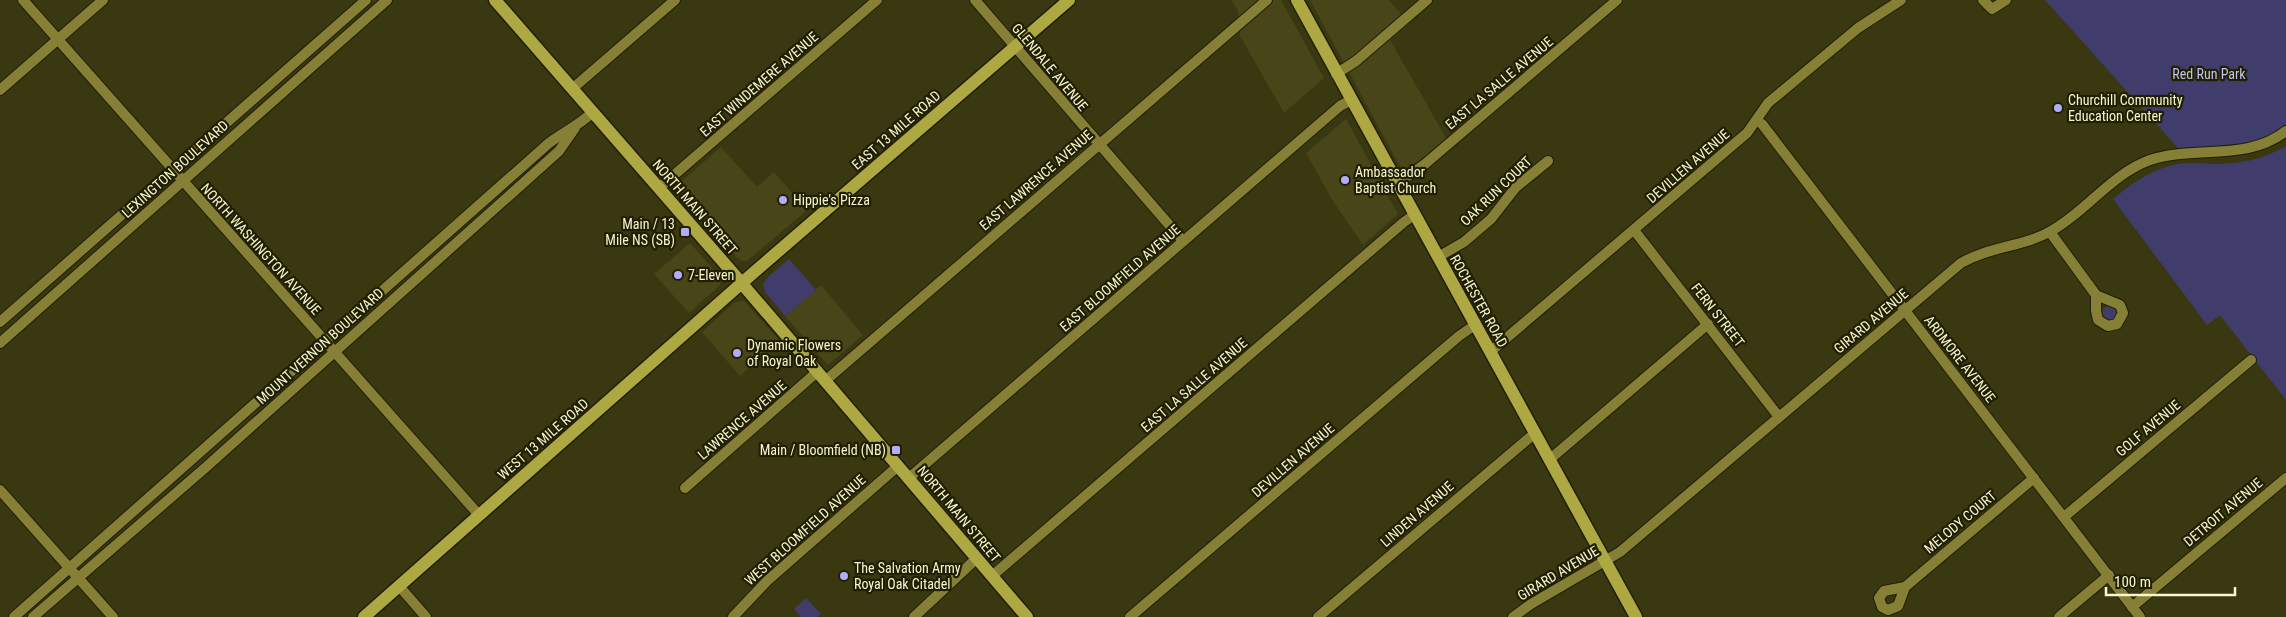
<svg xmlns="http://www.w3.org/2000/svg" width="2286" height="617" viewBox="0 0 2286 617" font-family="'Roboto Condensed',sans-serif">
<rect width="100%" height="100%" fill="#3a3810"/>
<g fill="#484518">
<polygon points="1231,0 1281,0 1324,78 1284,113 1240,36 1238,11"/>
<polygon points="1310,0 1389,0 1409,24 1390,40 1446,138 1409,170 1402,170"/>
<polygon points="1346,119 1398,214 1363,245 1333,201 1306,153"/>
<polygon points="721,147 757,187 774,172 807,210 747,261 742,261 737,258 675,187"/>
<polygon points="690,243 720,277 720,285 689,313 654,274"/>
<polygon points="821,285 863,335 828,365 785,316"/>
<polygon points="744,301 780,341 740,376 702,332 735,302"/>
</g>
<g fill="#403c6c">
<path d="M2045,0H2286V124C2255,149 2215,147 2178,148Z"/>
<path d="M2286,146V400L2220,315L2207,325L2113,199C2131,184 2149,171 2173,165C2187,162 2201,163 2215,164C2241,164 2264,159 2286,146Z"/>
<polygon points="789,259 816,290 785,316 765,292 763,285 768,277"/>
<circle cx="2109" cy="313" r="7"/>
<polygon points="806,598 821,614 817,617 801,617 794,609"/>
</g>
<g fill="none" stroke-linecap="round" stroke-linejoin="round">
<defs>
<g id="minor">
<polyline points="23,0 479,515"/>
<polyline points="975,0 1183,241"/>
<polyline points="1983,0 1992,9 2006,0"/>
<polyline points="1336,74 1356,61 1427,0"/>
<polyline points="572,89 675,0"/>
<polyline points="0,90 103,0"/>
<polyline points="1757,121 1762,124 2140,617"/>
<polyline points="1397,184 1425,164 1617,0"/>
<polyline points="659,188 877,0"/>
<polyline points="1634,230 1779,417"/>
<polyline points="2050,232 2096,295 2096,311 2098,320 2108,326 2117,324 2123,313 2120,305 2096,295"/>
<polyline points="1438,257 1464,242 1491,219 1516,187 1548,161"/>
<polyline points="0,322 366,0"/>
<polyline points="0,343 387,0"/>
<polyline points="1490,352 1747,133 1768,103 1858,28 1901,0"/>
<polyline points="825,381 1267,0"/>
<polyline points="1549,460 1708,324"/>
<polyline points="909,478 1340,106 1351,100"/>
<polyline points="685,488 817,372"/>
<polyline points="0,490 113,617"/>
<polyline points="2064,517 2251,360"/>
<polyline points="992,576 1404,222 1414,215"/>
<polyline points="399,586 426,617"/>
<polyline points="1905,587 1898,606 1888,610 1882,607 1879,598 1884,591 1905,587 2034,478"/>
<polyline points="2132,607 2286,478"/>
<path d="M14,617L549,143C565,131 578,126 593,112"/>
<polyline points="33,617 205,468 559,151 575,128"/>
<polyline points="733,617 767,581 898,466"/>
<polyline points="914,617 977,558"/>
<polyline points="1130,617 1459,336 1475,325"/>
<polyline points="1318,617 1535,433"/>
<path d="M1513,617L1531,604L1620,552L1961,263C1991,246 2023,247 2051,231C2086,212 2111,174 2150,160C2195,145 2247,162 2286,131"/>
<polyline points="2059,617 2109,575"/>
</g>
<g id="major">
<polyline points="495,0 732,272 1027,617"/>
<polyline points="1297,0 1636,617"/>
<polyline points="364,617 752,274 1069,0"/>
</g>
</defs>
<use href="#minor" stroke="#201f07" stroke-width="12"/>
<use href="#major" stroke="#201f07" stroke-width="15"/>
<use href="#minor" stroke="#858035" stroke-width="10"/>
<use href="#major" stroke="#aea843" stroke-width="12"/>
</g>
<g fill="#b1adfa" stroke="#211f01" stroke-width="2">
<circle cx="2058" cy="108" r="5"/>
<circle cx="1345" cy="180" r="5"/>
<circle cx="783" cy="200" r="5"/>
<rect x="680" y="227" width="10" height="10" rx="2.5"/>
<circle cx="678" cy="275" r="5"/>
<circle cx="737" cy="353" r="5"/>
<rect x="891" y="445" width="10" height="10" rx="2.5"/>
<circle cx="844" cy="576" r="5"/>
</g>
<g text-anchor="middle" stroke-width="4.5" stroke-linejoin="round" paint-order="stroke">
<g font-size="14" fill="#f7f6d1" stroke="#211f01">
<text transform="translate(1050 67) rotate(50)" y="5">GLENDALE AVENUE</text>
<text transform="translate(1499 83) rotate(-40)" y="5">EAST LA SALLE AVENUE</text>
<text transform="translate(759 84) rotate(-41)" y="5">EAST WINDEMERE AVENUE</text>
<text transform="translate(896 130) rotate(-41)" y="5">EAST 13 MILE ROAD</text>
<text transform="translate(1688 166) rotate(-41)" y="5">DEVILLEN AVENUE</text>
<text transform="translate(175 169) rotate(-42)" y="5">LEXINGTON BOULEVARD</text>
<text transform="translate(1036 180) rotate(-41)" y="5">EAST LAWRENCE AVENUE</text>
<text transform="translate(1496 191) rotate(-44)" y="5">OAK RUN COURT</text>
<text transform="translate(695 207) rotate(49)" y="5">NORTH MAIN STREET</text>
<text transform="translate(261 249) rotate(48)" y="5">NORTH WASHINGTON AVENUE</text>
<text transform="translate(1120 278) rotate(-41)" y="5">EAST BLOOMFIELD AVENUE</text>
<text transform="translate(1479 301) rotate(61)" y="5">ROCHESTER ROAD</text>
<text transform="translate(1718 315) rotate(52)" y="5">FERN STREET</text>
<text transform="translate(1871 321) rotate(-40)" y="5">GIRARD AVENUE</text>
<text transform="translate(320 346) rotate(-42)" y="5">MOUNT VERNON BOULEVARD</text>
<text transform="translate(1960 359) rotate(52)" y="5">ARDMORE AVENUE</text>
<text transform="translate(1194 385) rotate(-41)" y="5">EAST LA SALLE AVENUE</text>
<text transform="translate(742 420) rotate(-41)" y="5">LAWRENCE AVENUE</text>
<text transform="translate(2148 428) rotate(-40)" y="5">GOLF AVENUE</text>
<text transform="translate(543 439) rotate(-41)" y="5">WEST 13 MILE ROAD</text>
<text transform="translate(1293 460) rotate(-41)" y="5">DEVILLEN AVENUE</text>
<text transform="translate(2223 512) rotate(-40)" y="5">DETROIT AVENUE</text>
<text transform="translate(959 514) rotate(50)" y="5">NORTH MAIN STREET</text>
<text transform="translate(1417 514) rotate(-41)" y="5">LINDEN AVENUE</text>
<text transform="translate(1960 522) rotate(-40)" y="5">MELODY COURT</text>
<text transform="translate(805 530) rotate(-42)" y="5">WEST BLOOMFIELD AVENUE</text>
<text transform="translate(1558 573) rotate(-31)" y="5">GIRARD AVENUE</text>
</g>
<g font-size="14" fill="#c3c3ed" stroke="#211f01">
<text x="2209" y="79">Red Run Park</text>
</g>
<g font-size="14" fill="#f7f6d1" stroke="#211f01" text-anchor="start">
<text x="2068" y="105">Churchill Community<tspan x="2068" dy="16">Education Center</tspan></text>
<text x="1355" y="177">Ambassador<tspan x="1355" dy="16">Baptist Church</tspan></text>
<text x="793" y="205">Hippie's Pizza</text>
<text x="675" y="229" text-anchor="end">Main / 13<tspan x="675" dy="16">Mile NS (SB)</tspan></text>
<text x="688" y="280">7-Eleven</text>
<text x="747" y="350">Dynamic Flowers<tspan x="747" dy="16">of Royal Oak</tspan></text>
<text x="886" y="455" text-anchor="end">Main / Bloomfield (NB)</text>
<text x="854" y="573">The Salvation Army<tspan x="854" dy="16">Royal Oak Citadel</tspan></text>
</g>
</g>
<path d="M2106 587v8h129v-8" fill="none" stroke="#f7f6d1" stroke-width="2.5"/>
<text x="2114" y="587" font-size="15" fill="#f7f6d1" stroke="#211f01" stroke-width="4" paint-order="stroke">100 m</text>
</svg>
